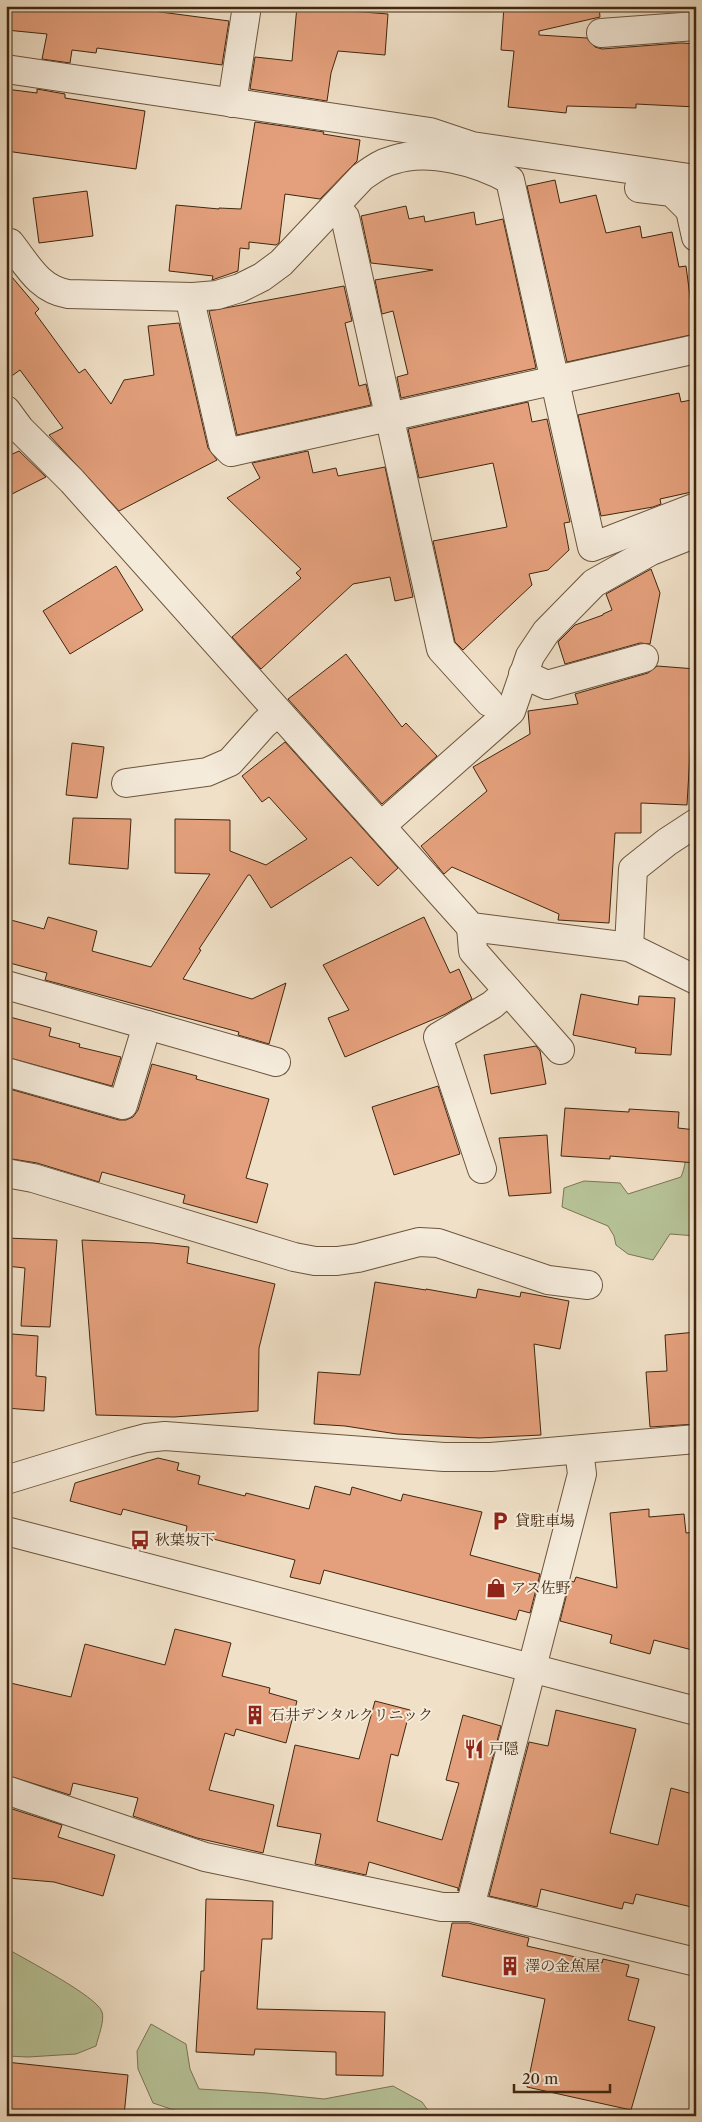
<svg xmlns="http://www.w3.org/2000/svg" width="702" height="2122" viewBox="0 0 702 2122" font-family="'Libre Caslon Text','Noto Serif JP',serif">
<rect width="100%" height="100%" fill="#f0e0c7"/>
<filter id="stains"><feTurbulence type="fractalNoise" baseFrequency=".004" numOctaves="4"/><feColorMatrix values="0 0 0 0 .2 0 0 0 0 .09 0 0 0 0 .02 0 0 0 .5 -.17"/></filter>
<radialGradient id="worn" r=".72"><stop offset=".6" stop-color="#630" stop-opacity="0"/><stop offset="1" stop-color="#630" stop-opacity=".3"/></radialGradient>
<g fill="#b7c398" stroke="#7c7554">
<path d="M696,1114V1236L670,1234L653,1260L628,1254L616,1245L614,1236L608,1226L562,1207L564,1188L584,1181L620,1183L628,1194L681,1177C690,1156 683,1136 696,1114Z"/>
<path d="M6,1948C24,1959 97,1996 102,2012C105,2020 98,2037 96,2046L76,2054L28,2057L6,2056Z"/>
<polygon points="151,2024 186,2044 190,2069 199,2089 267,2093 324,2099 393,2086 422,2102 432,2116 192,2116 153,2103 138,2069 137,2051"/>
</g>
<g fill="#e4a07c" stroke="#40270f">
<polygon points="6,6 130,6 130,8 229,21 222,65 97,48 96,53 72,50 70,63 42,59 47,34 6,30"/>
<polygon points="297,6 337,6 337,10 388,14 385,55 338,51 331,73 327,101 250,89 255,57 292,61"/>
<polygon points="504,6 599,6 600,17 539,31 539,35 587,38 595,47 602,49 681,43 696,44 696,107 636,104 636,108 567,106 566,113 508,107 514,51 501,50"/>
<polygon points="6,89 37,93 37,89 65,94 65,98 145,111 136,169 6,151"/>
<polygon points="255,122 324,132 323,134 360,140 357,161 320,199 285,194 279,243 276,245 249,242 249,249 240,248 238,271 212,280 213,276 169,271 176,205 219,209 219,208 241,209"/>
<polygon points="555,180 560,203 596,195 606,233 640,226 642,238 672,232 679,267 686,266 695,334 567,362 527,186"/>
<polygon points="87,191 93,236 39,243 33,198"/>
<polygon points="406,206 409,219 424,216 425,222 474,212 476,225 503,219 536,368 401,398 397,377 408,374 393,311 382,314 375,280 433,270 371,263 361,216"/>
<polygon points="6,270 39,309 35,313 79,373 85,369 111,404 124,380 154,375 148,326 179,323 208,448 217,460 119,511 49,435 63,428 20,370 6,380"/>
<polygon points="344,286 352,321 345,323 359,386 366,384 371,405 237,435 209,311"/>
<polygon points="679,393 681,402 696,399 696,491 660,499 661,504 653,507 601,516 578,415"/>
<polygon points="528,402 532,422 547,419 570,522 564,523 569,550 548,570 529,574 532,585 463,650 455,642 433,541 507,527 493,463 419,478 408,429"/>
<polygon points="19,451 46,477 6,497 6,457"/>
<polygon points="308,451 313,473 336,468 338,476 385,467 413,597 395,601 390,577 353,584 261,669 232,637 301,578 296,573 301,569 227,498 260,478 252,463"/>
<polygon points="116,566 143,610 70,654 43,611"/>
<polygon points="651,569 660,593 650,644 640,643 565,664 558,642 575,625 603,615 603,614 612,610 606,594"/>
<polygon points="346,654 402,727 406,723 437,756 382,804 288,699"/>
<polygon points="657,666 696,669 696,719 692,719 687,805 641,803 641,833 615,833 609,923 558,920 559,914 452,867 444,874 421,846 487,791 473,767 530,734 528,711 578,704 575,694 648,673"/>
<polygon points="285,742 398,868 378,886 351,857 271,908 250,875 248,875 199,949 201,950 183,979 252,999 286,983 269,1044 238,1035 239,1032 45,980 47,973 6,962 6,936 11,920 44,929 48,917 97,931 92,951 151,967 210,874 175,873 175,819 230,820 230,851 266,865 307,839 269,797 262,802 242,776"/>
<polygon points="72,743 104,747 97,798 66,795"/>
<polygon points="73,818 131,819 128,869 69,864"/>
<polygon points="424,917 450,973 459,969 472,999 446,1014 345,1057 328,1018 349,1010 323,965"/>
<polygon points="581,994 638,1005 639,996 675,998 671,1055 635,1053 636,1048 573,1035"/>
<polygon points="6,1016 51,1028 49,1036 80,1044 79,1047 121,1057 112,1086 6,1057"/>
<polygon points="536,1046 540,1051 546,1084 491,1094 484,1055"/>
<polygon points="152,1064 197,1076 196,1079 269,1099 246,1178 268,1184 257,1223 183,1203 185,1195 102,1172 99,1182 37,1163 6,1158 6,1088 119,1120 126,1120 133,1117 138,1110"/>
<polygon points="438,1086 460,1154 394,1175 372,1107"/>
<polygon points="565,1108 629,1112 629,1109 679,1112 678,1128 696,1130 696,1163 610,1156 610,1159 561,1156"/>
<polygon points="547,1135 551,1193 509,1196 499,1138"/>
<polygon points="6,1238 57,1240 50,1327 21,1326 25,1268 6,1266"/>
<polygon points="82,1240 153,1243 189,1247 187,1263 275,1284 259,1348 258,1411 174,1417 96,1415"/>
<polygon points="375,1282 426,1290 426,1289 476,1298 478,1289 520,1297 521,1292 569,1301 560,1349 534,1344 541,1435 479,1438 397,1434 345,1426 314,1424 318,1372 360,1375"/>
<polygon points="696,1332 696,1424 650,1427 646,1372 667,1371 665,1335"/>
<polygon points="12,1334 38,1336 36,1376 46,1377 44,1411 6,1408 6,1374 10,1374"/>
<polygon points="158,1458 179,1463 177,1470 200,1476 198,1484 245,1496 246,1493 309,1509 315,1486 350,1495 352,1487 401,1501 403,1494 482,1512 470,1555 540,1574 530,1613 519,1610 516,1620 324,1570 320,1584 290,1577 295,1560 186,1532 187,1526 123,1509 121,1515 70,1501 75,1483"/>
<polygon points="649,1509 649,1517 684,1514 686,1533 696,1532 696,1651 654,1640 650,1654 610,1643 612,1635 560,1621 570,1581 574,1582 576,1577 617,1588 610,1513"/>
<polygon points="175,1629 231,1643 222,1676 270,1688 269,1693 297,1701 286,1743 236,1729 234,1736 225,1733 209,1790 274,1805 263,1853 197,1838 133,1816 138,1798 73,1783 70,1795 6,1775 6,1682 71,1697 85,1644 165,1665"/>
<polygon points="375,1701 410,1710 398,1756 391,1754 377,1821 442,1840 459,1783 446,1780 463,1715 501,1726 458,1891 458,1888 369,1862 366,1875 315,1864 321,1834 277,1826 295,1745 359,1759"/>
<polygon points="556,1710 636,1729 610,1833 658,1845 671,1788 696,1795 696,1908 636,1894 633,1904 624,1902 622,1909 541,1889 537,1907 489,1896 529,1742 548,1746"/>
<polygon points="6,1807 62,1825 58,1837 115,1855 103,1896 54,1882 8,1878 11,1832 6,1832"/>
<polygon points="206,1899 273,1901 272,1939 262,1939 257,2009 385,2012 383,2076 336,2075 336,2052 255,2049 254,2055 196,2052 201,1971 204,1971"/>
<polygon points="452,1923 468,1923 529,1938 527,1946 602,1963 603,1959 629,1965 626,1976 639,1979 628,2020 655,2027 631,2110 527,2087 545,1999 442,1976"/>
<polygon points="6,2062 128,2075 124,2116 62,2116 6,2110"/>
</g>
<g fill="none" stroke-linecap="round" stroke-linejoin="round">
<defs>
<g id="minor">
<polyline points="601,33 696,26"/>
<polyline points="6,69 430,132 472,146 696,179"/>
<polyline points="232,103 247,6"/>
<polyline points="639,188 672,192 690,210 696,237"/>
<polyline points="334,207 345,217 441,649 489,702"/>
<path d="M6,245L10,243C28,266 39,289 68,294L193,297L217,295L240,288L262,277L281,263L362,177C372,170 381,163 393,160C428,148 479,162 510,180L592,547L696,507"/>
<polyline points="193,297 192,309 223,444 231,452 696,349"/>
<polyline points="6,410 20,429 72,481 471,927 629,947 696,980"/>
<polyline points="523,674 547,685 644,658"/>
<polyline points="126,783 207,772 230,762 264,724 278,712"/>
<polyline points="381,826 511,711 530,656 546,632 594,583 651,551 696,533"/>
<polyline points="471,927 473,951 560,1050"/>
<polyline points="629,947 633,869 667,842 696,823"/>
<polyline points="6,985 147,1025 123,1105 6,1072"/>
<polyline points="147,1025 276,1062"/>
<polyline points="482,1169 438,1037 492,1005 508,991"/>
<polyline points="6,1173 33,1178 294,1257 315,1261 337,1261 358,1258 419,1242 438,1243 548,1280 588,1285"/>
<polyline points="6,1480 127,1443 146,1438 165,1436 444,1457 491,1457 696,1439"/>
<polyline points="6,1531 696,1711"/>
<polyline points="6,1790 205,1857 442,1907 470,1907 696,1962"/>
<polyline points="470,1907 582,1474 579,1450"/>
</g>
</defs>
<use href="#minor" stroke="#6c553d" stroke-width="30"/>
<use href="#minor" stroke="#f5ebdb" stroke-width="28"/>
</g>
<defs>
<symbol id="parking-bare" viewBox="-9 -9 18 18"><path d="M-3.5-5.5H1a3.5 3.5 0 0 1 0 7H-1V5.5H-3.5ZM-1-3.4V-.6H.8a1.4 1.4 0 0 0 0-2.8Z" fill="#8f2418" stroke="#f5ebdb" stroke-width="2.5" paint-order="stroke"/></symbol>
<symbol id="bus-bare" viewBox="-9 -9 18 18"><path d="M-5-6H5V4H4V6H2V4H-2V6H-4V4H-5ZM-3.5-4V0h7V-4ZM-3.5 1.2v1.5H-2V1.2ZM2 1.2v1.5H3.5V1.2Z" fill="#8f2418" stroke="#f5ebdb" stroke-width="2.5" paint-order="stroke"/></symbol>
<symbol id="shop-bare" viewBox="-9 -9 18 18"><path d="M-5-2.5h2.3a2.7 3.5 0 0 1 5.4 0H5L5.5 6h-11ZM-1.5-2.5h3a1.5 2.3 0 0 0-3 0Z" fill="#8f2418" stroke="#f5ebdb" stroke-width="2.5" paint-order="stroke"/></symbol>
<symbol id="building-bare" viewBox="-9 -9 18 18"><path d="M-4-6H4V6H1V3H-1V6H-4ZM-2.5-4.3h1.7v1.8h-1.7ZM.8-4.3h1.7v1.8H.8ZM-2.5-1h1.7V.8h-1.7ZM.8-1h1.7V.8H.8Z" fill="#8f2418" stroke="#f5ebdb" stroke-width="2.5" paint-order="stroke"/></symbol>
<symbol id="restaurant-bare" viewBox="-9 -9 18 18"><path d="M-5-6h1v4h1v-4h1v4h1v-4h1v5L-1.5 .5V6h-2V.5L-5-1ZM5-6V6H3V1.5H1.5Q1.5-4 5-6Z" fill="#8f2418" stroke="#f5ebdb" stroke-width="2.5" paint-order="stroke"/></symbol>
</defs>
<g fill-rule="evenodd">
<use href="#parking-bare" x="486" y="1507" width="28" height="28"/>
<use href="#bus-bare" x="126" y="1526" width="28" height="28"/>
<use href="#shop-bare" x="482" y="1574" width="28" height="28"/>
<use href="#building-bare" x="241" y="1701" width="28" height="28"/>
<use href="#restaurant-bare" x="460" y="1735" width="28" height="28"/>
<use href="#building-bare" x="496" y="1952" width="28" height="28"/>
</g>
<g text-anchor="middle" stroke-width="4" stroke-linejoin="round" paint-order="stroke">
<g font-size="15" fill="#40270f" stroke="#f5ebdb" text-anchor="start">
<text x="515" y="1526">貸駐車場</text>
<text x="155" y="1545">秋葉坂下</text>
<text x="511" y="1593">アス佐野</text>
<text x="270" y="1720">石井デンタルクリニック</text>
<text x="489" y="1754">戸隠</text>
<text x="525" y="1971">澤の金魚屋</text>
</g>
</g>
<rect width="702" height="2122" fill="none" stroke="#f0e0c7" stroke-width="25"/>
<rect x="8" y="8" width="687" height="2107" fill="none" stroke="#40270f" stroke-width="2.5"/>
<rect x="12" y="12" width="677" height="2097" fill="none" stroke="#40270f"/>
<path d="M514 2084v8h96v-8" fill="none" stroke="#40270f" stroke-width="2.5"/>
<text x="522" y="2084" font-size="15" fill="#40270f" stroke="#f5ebdb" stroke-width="4" paint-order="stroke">20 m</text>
<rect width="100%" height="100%" filter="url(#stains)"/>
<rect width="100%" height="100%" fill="url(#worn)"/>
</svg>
